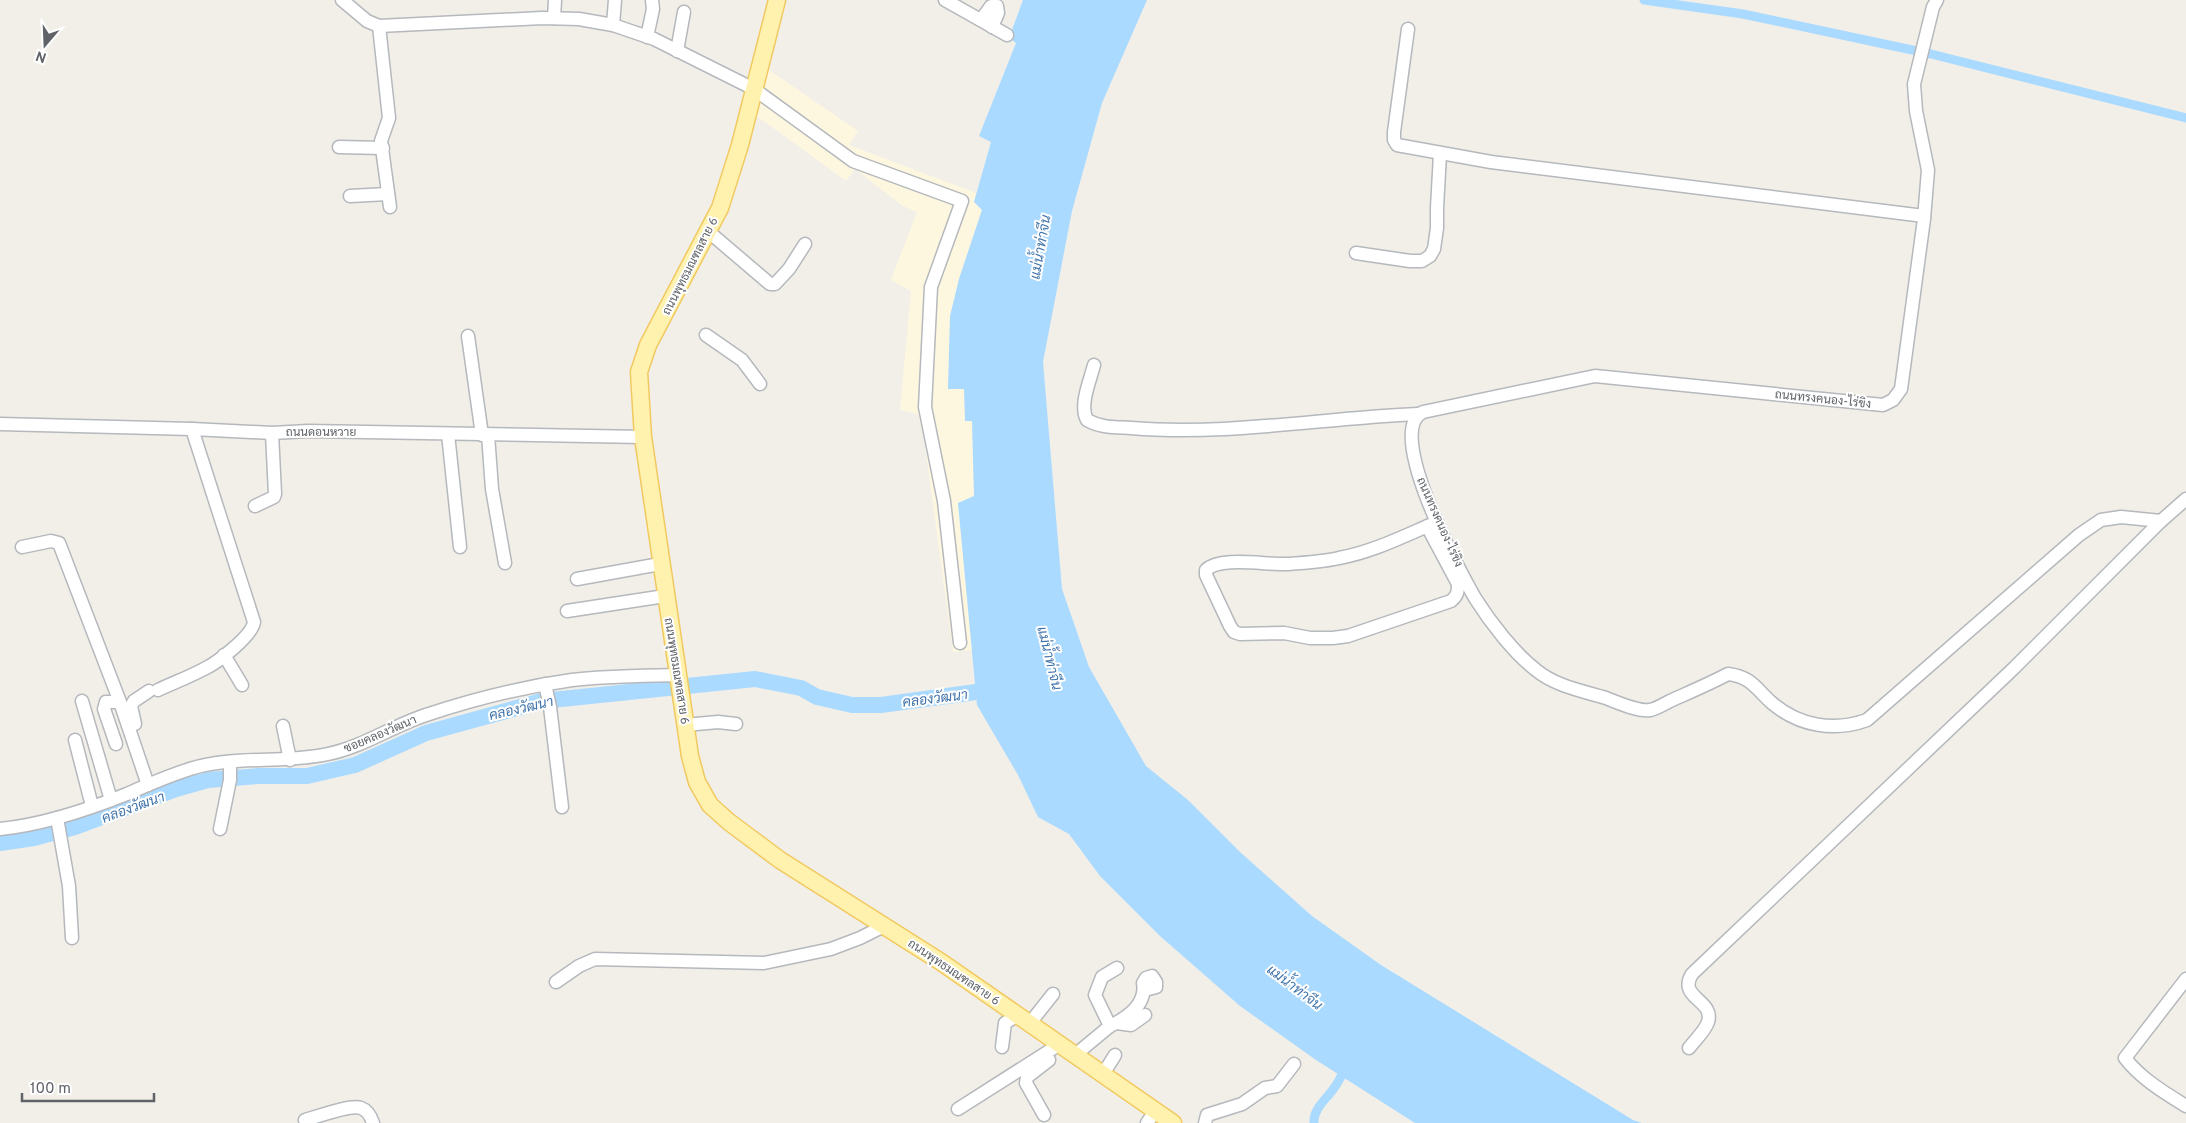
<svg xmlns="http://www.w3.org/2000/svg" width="2186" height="1123" viewBox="0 0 2186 1123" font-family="Overpass,Sarabun,sans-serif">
<rect width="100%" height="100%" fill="#f1efe8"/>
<polygon fill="#fef7e0" points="766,68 858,131 849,145 976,193 974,202 982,209 959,279 948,389 965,389 965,421 972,421 974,496 958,503 973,650 953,652 924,438 918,414 900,410 911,291 891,280 917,212 903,206 855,169 846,181 754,114"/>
<polygon fill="#aadaff" points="1023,0 1147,0 1102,103 1072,211 1043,362 1062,589 1089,667 1146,766 1188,800 1240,852 1312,916 1381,965 1633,1120 1642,1123 1415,1123 1316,1060 1240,1006 1160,936 1100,876 1069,834 1038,817 1018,775 977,705 958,503 974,496 972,421 965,421 964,389 948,389 950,316 959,279 982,210 974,202 991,142 979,136 1016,43 1009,38"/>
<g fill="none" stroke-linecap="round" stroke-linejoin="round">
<g stroke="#aadaff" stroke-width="9">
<polyline points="1644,0 1743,14 1931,54 2186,118"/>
<path d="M1314,1123C1313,1108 1327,1099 1334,1088C1339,1082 1342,1074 1346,1066"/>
</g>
<polyline stroke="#aadaff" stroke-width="16" points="0,843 34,838 75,827 176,789 208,780 258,776 307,776 355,765 426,733 542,701 755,679 801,688 817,697 852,705 881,705 998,689"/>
<defs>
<g id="minor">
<polyline points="342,0 367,21 379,26 542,18 579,19 613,25 654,39 754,89 853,161 962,201 931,287 925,407 944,501 960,643"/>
<polyline points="945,0 1007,35"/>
<path d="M1937,0L1933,7L1914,84L1916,111L1928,170L1924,219L1901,389L1893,400L1883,405L1595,376L1423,412C1383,430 1460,572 1475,598C1490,622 1514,653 1536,670C1555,686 1583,691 1606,698C1616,702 1639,712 1650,710C1656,709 1664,704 1670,701C1690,692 1709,684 1728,674C1752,677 1756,689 1772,703C1799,726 1834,732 1867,720L2079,535L2101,520L2121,517L2161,521L2186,499"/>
<polyline points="554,18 555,0"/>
<polyline points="981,20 991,6 997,6 998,13 992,27"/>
<polyline points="613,25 615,0"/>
<polyline points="379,26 389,118 381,141 390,207"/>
<polyline points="1408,29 1394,132 1394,140 1397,145 1491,162 1924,216"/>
<polyline points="647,37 653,9 652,0"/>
<polyline points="677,51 684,12"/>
<polyline points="339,147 383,148"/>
<polyline points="350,196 388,194"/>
<polyline points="709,232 770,284 775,284 789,269 805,244"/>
<polyline points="1356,253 1410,261 1422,261 1430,256 1434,249 1437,228 1437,208 1440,154"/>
<polyline points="706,335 742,360 760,384"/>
<polyline points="468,336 482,435"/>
<path d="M1094,365C1090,381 1079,405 1087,420C1101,428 1116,427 1131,428C1227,436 1322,418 1418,414"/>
<polyline points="0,424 192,429 272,433 308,431 643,437"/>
<polyline points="448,434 460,547"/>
<polyline points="488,435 492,489 505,563"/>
<polyline points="255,506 274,497 275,494 272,433"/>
<path d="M1427,526L1458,584C1458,593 1457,596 1451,601L1348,636L1333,638H1310L1284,633L1240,634L1234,632L1230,626L1206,575V570C1220,556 1266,565 1286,564C1303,563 1322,562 1339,558C1373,552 1406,535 1437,522"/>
<polyline points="22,547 51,541 59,543 120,702 148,785"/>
<polyline points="577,579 660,564"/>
<polyline points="567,611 665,596"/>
<polyline points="224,655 242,685"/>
<polyline points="545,684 550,707 562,807"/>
<path d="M158,690C173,683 189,677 204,669C217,663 252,636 254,622L192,429"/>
<polyline points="82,701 111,800"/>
<polyline points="135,724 131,706 134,701 149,691"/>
<polyline points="685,725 718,722 736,724"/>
<polyline points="283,726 290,760"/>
<polyline points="75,740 92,806"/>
<polyline points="116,744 104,709 106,702 120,702"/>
<polyline points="57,818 69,886 72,938"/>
<path d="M0,829C42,825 87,810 127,794C147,785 168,776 190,769C234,755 283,764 328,754C363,747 392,726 426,715C474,699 522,687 572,680C607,676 643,676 678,675"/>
<polyline points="220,829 230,780 230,762"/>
<path d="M2186,979L2125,1058C2140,1078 2165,1093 2186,1106"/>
<polyline points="556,982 579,966 595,959 764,963 831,949 860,938 884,926"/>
<polyline points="1030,1023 1053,994"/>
<polyline points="1117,1023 1131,1025 1145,1015"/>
<path d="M1110,1026C1129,1017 1147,1004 1143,983L1146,978L1152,976L1156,982V987L1145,990"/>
<polyline points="1002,1047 1005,1023 1018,1015"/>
<path d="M1689,1048C1695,1040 1705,1031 1708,1022C1715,1000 1677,998 1692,974L2014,668L2161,521"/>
<polyline points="1075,1055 1110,1026 1095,995 1102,977 1117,968"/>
<polyline points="1103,1074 1115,1055"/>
<polyline points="958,1109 1060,1044"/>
<polyline points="1044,1115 1026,1083 1027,1077 1049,1060"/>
<path d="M305,1120C317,1117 350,1104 361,1108C367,1110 371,1117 373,1123"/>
<polyline points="1147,1123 1156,1110"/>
<polyline points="1205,1123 1207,1115 1242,1104 1265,1088 1277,1086 1294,1064"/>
</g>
<polyline id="major" points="777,0 740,145 720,208 648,345 639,372 643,437 690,756 697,782 710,805 729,822 780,860 941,962 1173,1123"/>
</defs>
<use href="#minor" stroke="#b5b8bc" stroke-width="15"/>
<use href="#major" stroke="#f2c960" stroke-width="19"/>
<use href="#minor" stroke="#fff" stroke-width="12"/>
<use href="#major" stroke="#fff2af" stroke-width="16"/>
</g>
<g text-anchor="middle" stroke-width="4" stroke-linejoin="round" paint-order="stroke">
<g font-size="12" fill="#5f6368" stroke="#fff">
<text transform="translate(690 266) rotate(-63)" y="4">ถนนพุทธมณฑลสาย 6</text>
<text transform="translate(1823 399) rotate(6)" y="4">ถนนทรงคนอง-ไร่ขิง</text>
<text x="321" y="436">ถนนดอนหวาย</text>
<text transform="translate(1440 522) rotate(66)" y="4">ถนนทรงคนอง-ไร่ขิง</text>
<text transform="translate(677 671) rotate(81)" y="4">ถนนพุทธมณฑลสาย 6</text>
<text transform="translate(380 734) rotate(-23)" y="4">ซอยคลองวัฒนา</text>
<text transform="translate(954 972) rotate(34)" y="4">ถนนพุทธมณฑลสาย 6</text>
</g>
<g font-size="14" font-style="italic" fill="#4174aa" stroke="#fff">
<text transform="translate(1040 247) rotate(-80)" y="5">แม่น้ำท่าจีน</text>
<text transform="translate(1050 658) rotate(76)" y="5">แม่น้ำท่าจีน</text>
<text transform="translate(935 698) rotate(-7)" y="5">คลองวัฒนา</text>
<text transform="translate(521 708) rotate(-13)" y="5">คลองวัฒนา</text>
<text transform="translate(133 807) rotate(-20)" y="5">คลองวัฒนา</text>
<text transform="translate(1295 987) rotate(37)" y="5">แม่น้ำท่าจีน</text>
</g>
</g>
<g transform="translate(45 45) rotate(199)" stroke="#ffffff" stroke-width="4" paint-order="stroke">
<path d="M0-4L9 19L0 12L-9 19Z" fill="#5f6368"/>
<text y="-8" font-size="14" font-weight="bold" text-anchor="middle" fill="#5f6368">N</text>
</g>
<path d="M22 1093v8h132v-8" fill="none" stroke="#5f6368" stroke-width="2.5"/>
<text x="30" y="1093" font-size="15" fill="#5f6368" stroke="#ffffff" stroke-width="4" paint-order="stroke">100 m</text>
</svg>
